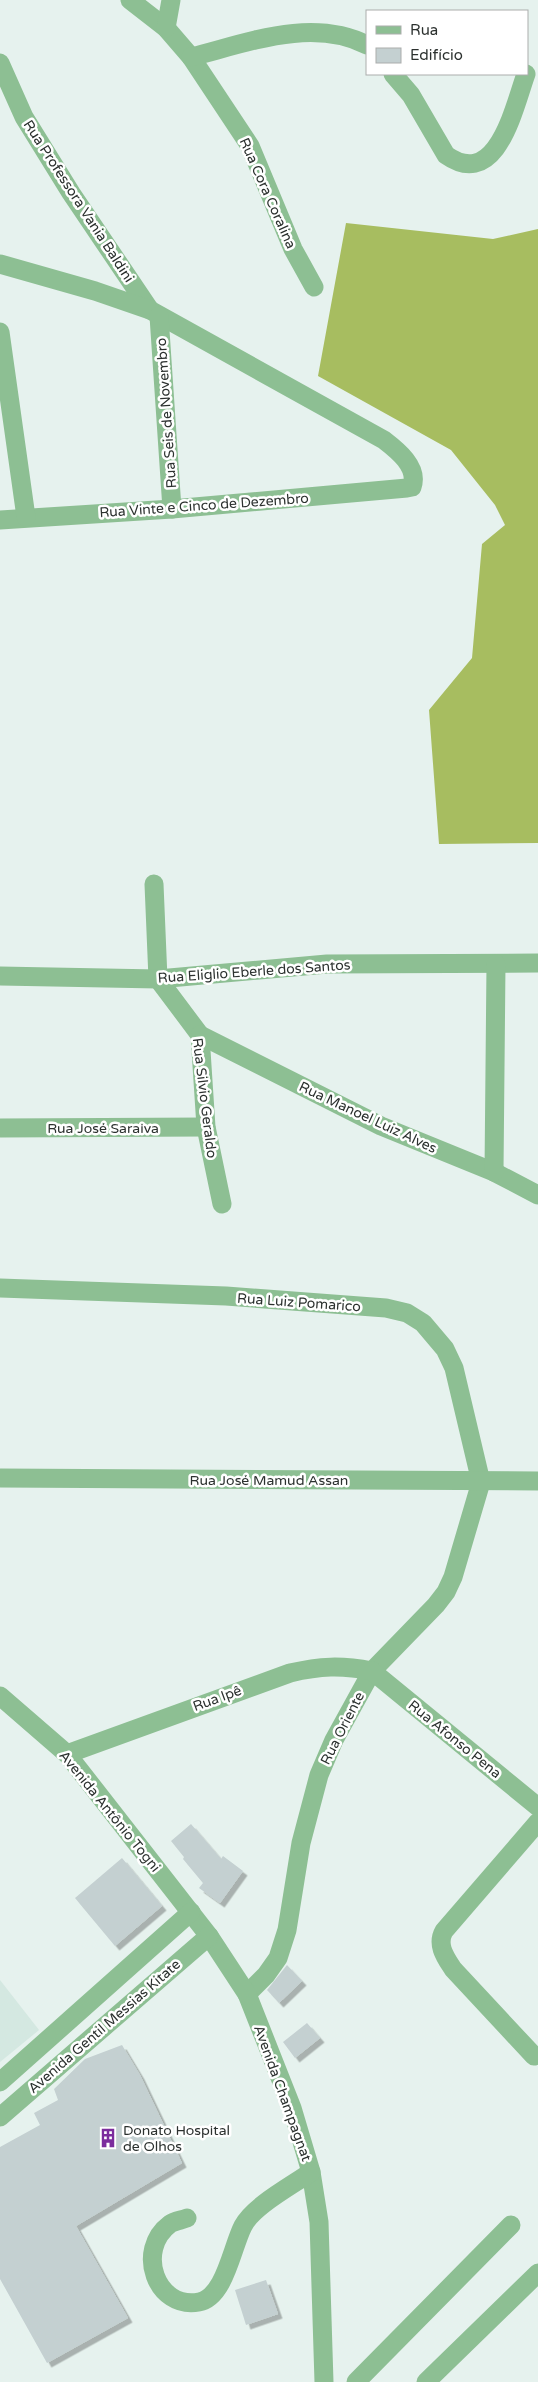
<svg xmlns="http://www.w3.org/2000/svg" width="538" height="2382" viewBox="0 0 538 2382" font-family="'Varela Round',sans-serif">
<defs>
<filter id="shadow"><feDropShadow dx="4.5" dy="4.5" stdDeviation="0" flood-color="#0004"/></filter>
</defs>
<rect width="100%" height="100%" fill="#e6f2ee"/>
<polygon fill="#d4e8e1" points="0,1980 39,2030 0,2062"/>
<polygon fill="#a7bd60" points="346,223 493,239 538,229 538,843 439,844 429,710 472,658 482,544 505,525 495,505 451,450 318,376"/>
<g fill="#c4d0d1" filter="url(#shadow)">
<polygon points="191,1824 221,1859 223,1856 243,1871 220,1903 199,1888 203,1883 183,1859 184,1857 171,1841"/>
<polygon points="122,1858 162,1906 115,1946 75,1898"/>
<polygon points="287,1965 302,1981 279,2003 267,1990"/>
<polygon points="307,2023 320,2038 295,2058 283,2042"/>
<polygon points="122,2045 140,2075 182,2163 76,2226 128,2318 47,2363 0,2279 0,2147 40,2125 34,2113 58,2100 54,2089 85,2059"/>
<polygon points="266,2280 278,2314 246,2325 235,2290"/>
</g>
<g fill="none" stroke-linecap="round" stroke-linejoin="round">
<g stroke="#8dbf93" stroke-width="19">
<polyline points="130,0 166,28 191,57 250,146 293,249 314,287"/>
<polyline points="166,28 171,0"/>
<path d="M191,57C247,43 312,17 367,45"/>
<polyline points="0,63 24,117 71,193 150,310"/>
<path d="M393,74L411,95L446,155C497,191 514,107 526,74"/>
<path d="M0,264L95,291L150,310L384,440C397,450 419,467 412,487L407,488L172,509L0,520"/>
<polyline points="159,316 172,509"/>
<polyline points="0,332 26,517"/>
<polyline points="154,884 158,979 200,1035 206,1127 222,1204"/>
<polyline points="0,976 158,979 327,964 538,963"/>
<polyline points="200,1035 381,1126 494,1172 538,1195"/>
<polyline points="0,1128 206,1127"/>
<polyline points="494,1172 496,964"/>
<polyline points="0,1288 226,1296 386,1308 407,1313 423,1323 445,1349 454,1368 481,1482 453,1577 446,1592 436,1605 372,1671 334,1740 319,1775 301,1843 287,1930 278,1958 266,1975 247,1994"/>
<polyline points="0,1478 538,1481"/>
<polyline points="0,1696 67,1754 209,1936 247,1994 292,2108 311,2172 319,2222 324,2382"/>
<path d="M67,1754L290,1673C320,1666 341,1665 372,1671L538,1807"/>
<path d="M534,2056L453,1969C446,1958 436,1945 444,1931L538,1822"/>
<polyline points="0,2082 191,1912"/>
<polyline points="0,2117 209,1936"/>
<path d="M187,2218C182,2220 174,2221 170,2224C135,2250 156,2310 199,2302C225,2297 232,2247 243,2226C253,2206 293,2185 311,2172"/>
<polyline points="356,2382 511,2225"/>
<polyline points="426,2382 538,2273"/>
</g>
</g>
<defs>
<symbol id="building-bare" viewBox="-9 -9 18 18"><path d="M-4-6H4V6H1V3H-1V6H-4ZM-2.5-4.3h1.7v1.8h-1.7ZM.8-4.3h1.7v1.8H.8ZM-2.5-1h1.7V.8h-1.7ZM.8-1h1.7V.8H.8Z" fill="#7c2c9d" stroke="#fff" stroke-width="2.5" paint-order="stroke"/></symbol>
</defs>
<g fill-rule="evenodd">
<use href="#building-bare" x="94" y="2124" width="28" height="28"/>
</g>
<g text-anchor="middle" stroke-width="5" stroke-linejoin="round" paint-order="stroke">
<g font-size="14" fill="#2c312f" stroke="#fff">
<text transform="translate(268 193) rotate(66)" y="5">Rua Cora Coralina</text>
<text transform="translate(79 201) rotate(57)" y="5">Rua Professora Vania Baldini</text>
<text transform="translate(166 413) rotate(-94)" y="5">Rua Seis de Novembro</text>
<text transform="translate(204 505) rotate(-4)" y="5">Rua Vinte e Cinco de Dezembro</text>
<text transform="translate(254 971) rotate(-4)" y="5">Rua Eliglio Eberle dos Santos</text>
<text transform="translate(205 1098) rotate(83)" y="5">Rua Silvio Geraldo</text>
<text transform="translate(368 1117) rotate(25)" y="5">Rua Manoel Luiz Alves</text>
<text x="103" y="1133">Rua José Saraiva</text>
<text transform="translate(299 1302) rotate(4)" y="5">Rua Luiz Pomarico</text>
<text x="269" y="1485">Rua José Mamud Assan</text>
<text transform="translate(217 1698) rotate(-20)" y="5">Rua Ipê</text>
<text transform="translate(342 1728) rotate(-63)" y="5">Rua Oriente</text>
<text transform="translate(455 1739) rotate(39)" y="5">Rua Afonso Pena</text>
<text transform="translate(110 1811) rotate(51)" y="5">Avenida Antônio Togni</text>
<text transform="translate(104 2026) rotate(-41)" y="5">Avenida Gentil Messias Kitate</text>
<text transform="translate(283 2093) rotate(70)" y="5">Avenida Champagnat</text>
</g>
<g font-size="14" fill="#2c312f" stroke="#fff" text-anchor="start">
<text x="123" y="2135">Donato Hospital<tspan x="123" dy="16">de Olhos</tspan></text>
</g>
</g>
<rect x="366" y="10" width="162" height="65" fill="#ffffff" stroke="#abadac"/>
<rect x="376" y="26" width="25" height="8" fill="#8dbf93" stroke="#abadac"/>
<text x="410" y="35" font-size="15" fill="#2c312f">Rua</text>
<rect x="376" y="48" width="25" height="15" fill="#c4d0d1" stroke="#abadac"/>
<text x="410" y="60" font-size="15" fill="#2c312f">Edifício</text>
</svg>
